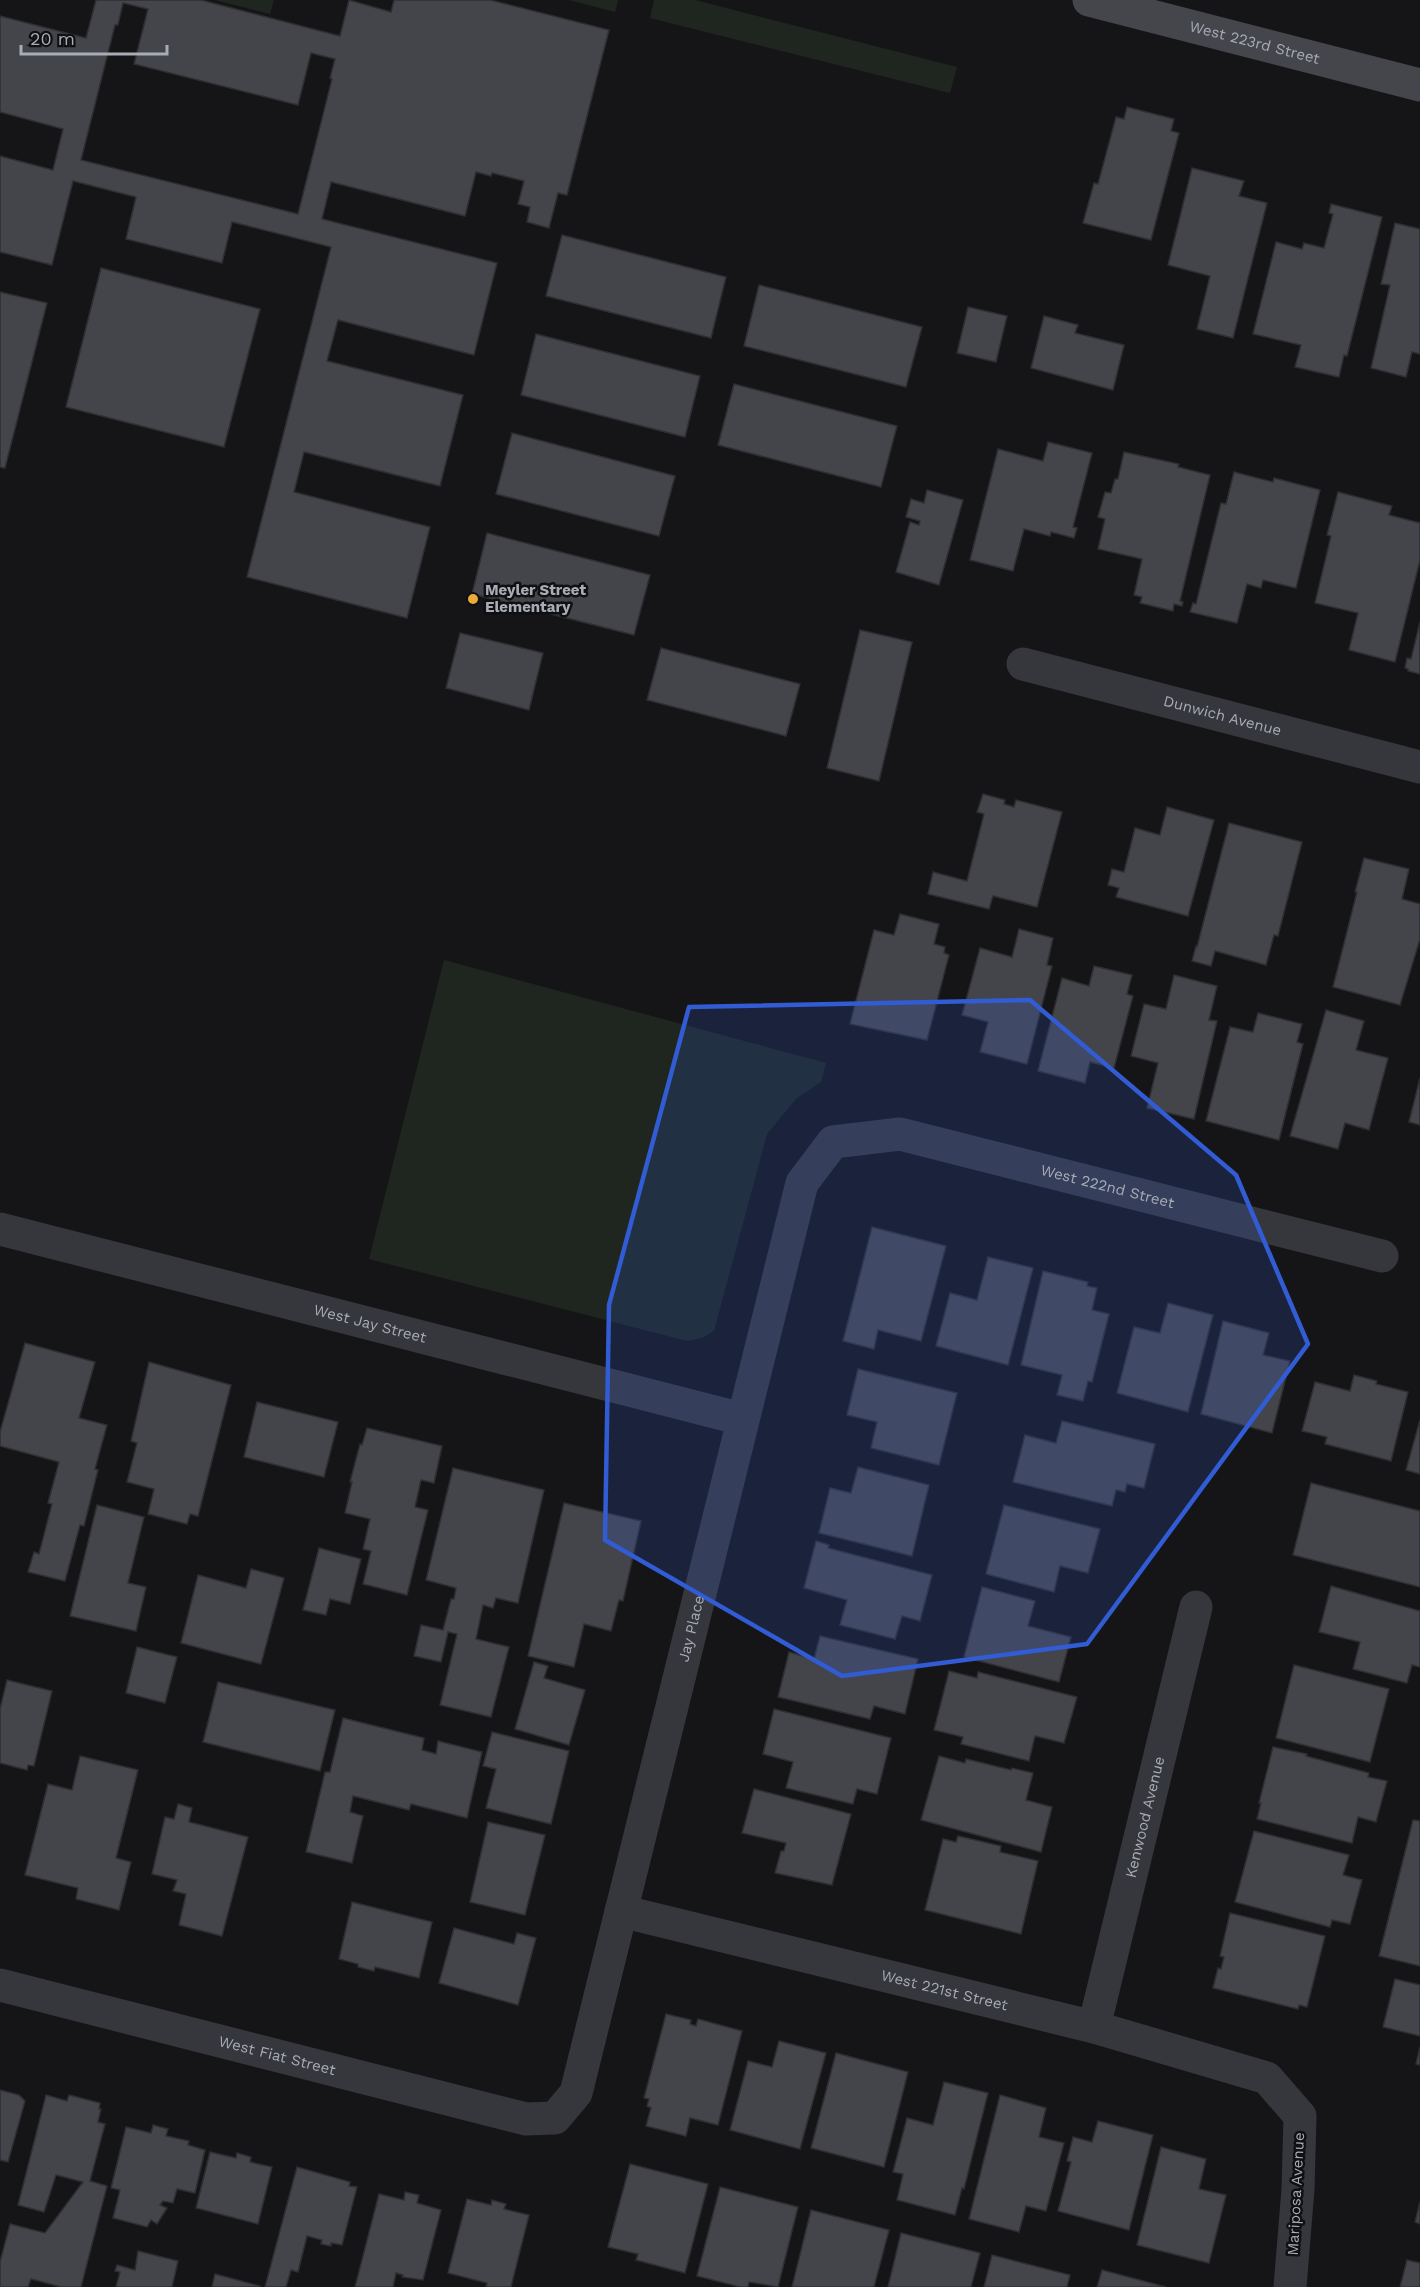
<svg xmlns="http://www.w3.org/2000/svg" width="1420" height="2287" viewBox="0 0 1420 2287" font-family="'Work Sans',sans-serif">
<rect width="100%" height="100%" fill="#151517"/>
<g fill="#1f2620">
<polygon points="215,0 274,0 270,14"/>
<polygon points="569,0 618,0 615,12"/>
<polygon points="654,0 695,0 957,67 950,93 650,18"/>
<polygon points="444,960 826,1063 821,1082 797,1098 767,1134 714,1331 702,1338 687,1341 369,1259"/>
</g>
<g fill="#44454a" stroke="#2f2f33" stroke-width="1.5" fill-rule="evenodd">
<path d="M96,0H201L340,36L349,0L391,12L394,0H490L609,30L567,195L558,193L549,228L527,222L530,207L518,204L524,181L492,173L491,176L476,172L465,216L331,182L322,219L497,263L474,355L338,320L327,361L463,395L440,486L304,452L294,492L430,527L407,618L247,577L331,247L232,222L222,263L126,239L136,197L73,181L52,265L0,252V156L53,170L63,129L0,112V16L86,38ZM123,3L148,9L134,64L298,105L311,53L335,59L330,78L332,79L298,214L81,160L115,25H118Z"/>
<polygon points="1127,107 1174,119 1171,131 1179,133 1151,240 1083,223 1094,183 1098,184 1116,117 1124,119"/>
<polygon points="1192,168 1244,181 1239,196 1267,203 1233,338 1197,329 1210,276 1168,265"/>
<polygon points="1331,204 1382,217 1347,356 1344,355 1339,377 1295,367 1301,345 1253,334 1276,242 1302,249 1304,243 1324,248 1333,214 1329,213"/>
<polygon points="1395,223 1420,229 1420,354 1412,352 1406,377 1371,368 1390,285 1381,284"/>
<polygon points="562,235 726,277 711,338 546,296"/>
<polygon points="101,268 260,309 224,447 66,407"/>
<polygon points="759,285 922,327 906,387 744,346"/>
<polygon points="0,292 47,303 5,468 0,467"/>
<polygon points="968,307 1007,316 996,362 957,353"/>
<polygon points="1044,316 1078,325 1075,333 1124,345 1113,390 1031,368"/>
<polygon points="536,334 700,376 685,437 521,395"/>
<polygon points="734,384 897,426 881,487 718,445"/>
<polygon points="512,433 675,476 659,536 496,494"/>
<polygon points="1048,442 1092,453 1073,527 1077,528 1074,538 1051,532 1050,536 1024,529 1013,571 970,560 998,449 1043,461"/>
<polygon points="1124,452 1179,464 1178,467 1210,475 1180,601 1183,602 1182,606 1174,604 1173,611 1140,603 1142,597 1134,595 1142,559 1098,549 1105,519 1098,517 1105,492 1111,493 1115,479 1118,479"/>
<polygon points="1234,472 1273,482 1274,478 1320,490 1296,588 1263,580 1261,588 1247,584 1237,623 1190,612 1193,603 1196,604 1221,503 1226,504"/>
<polygon points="927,490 963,500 939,585 896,572 910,522 919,525 920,521 906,517 911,499 924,503"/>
<polygon points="1338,492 1392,506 1389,515 1420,523 1420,560 1395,662 1349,650 1358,613 1315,603 1331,536 1327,535"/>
<polygon points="487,533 650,575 634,635 472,594"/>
<polygon points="1420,622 1420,674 1408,671 1408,669 1405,668 1407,658 1411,659"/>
<polygon points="860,630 912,642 879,781 827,768"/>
<polygon points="460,633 543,653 529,710 446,688"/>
<polygon points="661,648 800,684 786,736 647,700"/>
<polygon points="983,794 1005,800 1004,804 1014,807 1016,800 1062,812 1037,907 993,896 989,909 928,894 933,872 967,881 984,814 977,812"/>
<polygon points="1167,807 1214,820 1188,916 1116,897 1119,888 1108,885 1112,869 1124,872 1135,828 1160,835"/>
<polygon points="1229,823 1302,842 1278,936 1274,935 1266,965 1215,951 1211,966 1192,961 1196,946 1197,947"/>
<polygon points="1364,858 1409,869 1402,899 1420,904 1420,939 1400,1005 1333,987 1357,892 1355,892"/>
<polygon points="900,914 939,924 934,944 945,947 944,953 949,955 927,1040 850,1024 874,930 894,935"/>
<polygon points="1019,929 1053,938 1047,965 1052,966 1027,1064 980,1052 988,1022 962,1015 980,948 1012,957"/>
<polygon points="1094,966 1132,975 1127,994 1133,996 1114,1068 1090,1062 1085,1083 1038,1071 1062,978 1089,986"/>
<polygon points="1174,975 1217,986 1209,1020 1217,1021 1194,1119 1147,1108 1158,1063 1131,1056 1144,1004 1166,1009"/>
<polygon points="1326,1010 1364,1021 1356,1050 1388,1058 1369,1130 1345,1123 1338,1149 1290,1136"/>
<polygon points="1258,1013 1302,1024 1297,1042 1303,1044 1279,1140 1206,1121 1230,1027 1253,1032"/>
<polygon points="1420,1078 1420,1125 1409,1122"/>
<polygon points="872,1227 946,1246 921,1341 878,1330 874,1349 843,1341"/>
<polygon points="988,1257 1033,1268 1008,1365 936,1346 950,1293 977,1300"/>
<polygon points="1043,1271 1088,1282 1087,1286 1097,1288 1092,1310 1109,1314 1092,1382 1088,1381 1083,1401 1057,1395 1062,1375 1021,1365"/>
<polygon points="1168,1303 1213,1315 1188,1412 1117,1393 1134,1327 1160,1333"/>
<polygon points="1223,1321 1269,1333 1263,1355 1290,1361 1272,1433 1201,1414"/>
<polygon points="25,1343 95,1362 79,1418 107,1425 95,1469 98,1470 84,1526 80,1525 65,1581 28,1572 34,1552 39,1554 52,1504 48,1503 59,1462 0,1446 0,1432"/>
<polygon points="149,1362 231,1385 198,1516 190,1514 187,1524 148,1514 154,1489 127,1482 137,1443 131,1441"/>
<polygon points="858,1369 957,1393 939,1465 871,1448 877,1422 847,1415"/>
<polygon points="1354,1375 1377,1381 1376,1384 1408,1392 1391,1461 1325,1444 1327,1437 1302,1431 1315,1382 1350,1391"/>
<polygon points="257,1402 338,1422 324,1477 244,1457"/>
<polygon points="1420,1420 1420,1474 1406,1470"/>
<polygon points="1062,1421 1155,1444 1144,1488 1127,1484 1125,1492 1116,1490 1112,1506 1013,1482 1025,1435 1056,1443"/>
<polygon points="367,1428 442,1446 434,1483 421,1480 415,1507 428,1510 407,1595 363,1584 371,1551 363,1549 370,1519 345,1513 352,1482 350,1482 360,1444 362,1445"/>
<polygon points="858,1467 929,1485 912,1556 819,1533 830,1488 851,1493"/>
<polygon points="453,1468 544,1490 518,1603 496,1598 493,1608 483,1605 476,1639 509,1647 491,1717 440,1705 457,1634 448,1632 441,1662 414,1656 421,1625 443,1630 451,1599 454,1599 456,1588 426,1580"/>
<polygon points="1311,1483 1420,1511 1420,1587 1293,1555"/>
<polygon points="564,1503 641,1521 623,1601 619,1600 611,1631 584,1624 574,1667 528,1656"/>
<polygon points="97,1505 144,1517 128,1583 146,1587 136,1631 70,1616"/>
<polygon points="1004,1505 1100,1529 1088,1573 1060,1566 1054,1592 986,1574"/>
<polygon points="816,1541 829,1545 828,1548 932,1575 920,1621 902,1616 895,1639 840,1625 847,1600 804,1588"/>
<polygon points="319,1548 361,1559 350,1604 330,1599 326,1615 303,1610"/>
<polygon points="251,1569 284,1578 261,1664 181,1643 198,1575 246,1588"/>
<polygon points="1331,1586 1420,1611 1420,1667 1412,1665 1407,1683 1353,1669 1360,1642 1319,1632"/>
<polygon points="982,1587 1035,1601 1028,1626 1071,1637 1059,1682 964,1657"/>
<polygon points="820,1636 918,1659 905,1714 874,1706 870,1719 778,1697 789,1652 814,1659"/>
<polygon points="137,1647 177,1657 165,1703 126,1693"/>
<polygon points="534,1662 548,1666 544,1678 585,1690 569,1745 515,1729"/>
<polygon points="1294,1665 1389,1689 1370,1762 1276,1738"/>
<polygon points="949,1671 977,1678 978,1672 1077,1697 1064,1743 1035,1736 1029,1761 961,1744 963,1737 934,1730"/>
<polygon points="7,1680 52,1691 34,1766 28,1765 27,1770 0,1763 0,1709"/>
<polygon points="218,1682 335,1710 320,1771 203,1742"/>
<polygon points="774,1709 891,1738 877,1794 857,1789 853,1804 786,1788 793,1762 763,1754"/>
<polygon points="343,1718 424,1738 422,1750 436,1754 438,1741 482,1752 467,1818 411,1804 409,1810 353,1796 350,1812 363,1816 352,1863 306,1852 325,1772 330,1772"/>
<polygon points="492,1732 569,1751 551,1824 486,1808 496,1769 483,1766"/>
<polygon points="1273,1747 1307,1754 1306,1756 1369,1773 1368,1777 1387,1781 1376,1822 1358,1817 1352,1843 1257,1819 1261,1803 1259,1803"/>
<polygon points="80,1756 138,1770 116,1858 131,1862 119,1910 76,1899 78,1888 25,1875 48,1784 72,1790"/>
<polygon points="939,1756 965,1763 966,1759 1011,1770 1012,1768 1033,1773 1026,1800 1052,1807 1041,1852 921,1820"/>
<polygon points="754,1789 851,1814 832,1885 775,1873 781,1851 784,1851 786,1843 742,1833"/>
<polygon points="178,1804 192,1808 189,1822 248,1837 222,1936 179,1925 186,1894 173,1891 177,1880 152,1874 165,1817 174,1819"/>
<polygon points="1413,1820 1420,1821 1420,1966 1379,1956"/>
<polygon points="488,1822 545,1835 525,1915 470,1902"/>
<polygon points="1254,1831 1349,1855 1343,1875 1362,1880 1350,1924 1332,1920 1330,1927 1235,1902"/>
<polygon points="958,1836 1001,1846 1000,1852 1038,1861 1021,1934 925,1910 943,1839 956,1842"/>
<polygon points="352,1902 432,1922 419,1978 375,1967 374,1971 358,1967 358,1964 339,1959"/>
<polygon points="1230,1913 1325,1936 1307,2007 1299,2005 1298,2009 1213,1988 1218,1968 1221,1969 1224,1957 1220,1956"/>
<polygon points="454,1928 514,1944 517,1933 536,1938 518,2005 439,1983"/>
<polygon points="1395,1979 1420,1985 1420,2036 1383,2027"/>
<polygon points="666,2014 691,2020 690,2024 696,2026 698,2019 742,2031 718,2125 690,2118 686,2136 646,2126 651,2108 647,2106 649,2099 644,2098"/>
<polygon points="779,2041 826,2053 800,2149 730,2130 748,2061 772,2067"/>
<polygon points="1420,2047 1420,2065 1416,2064"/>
<polygon points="836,2053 908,2072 884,2167 811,2148"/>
<polygon points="944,2082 988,2093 964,2189 962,2188 955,2215 897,2200 903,2174 893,2172 907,2118 933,2125"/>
<polygon points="0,2090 19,2095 25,2101 8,2162 0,2160"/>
<polygon points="46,2095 67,2101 69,2095 100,2103 99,2109 101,2109 98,2122 105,2124 90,2181 107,2186 81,2287 61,2287 31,2279 28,2287 0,2287 0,2262 10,2224 45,2233 83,2182 56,2175 44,2212 18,2205"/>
<polygon points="1000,2095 1046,2108 1039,2137 1064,2143 1046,2211 1026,2206 1019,2232 969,2219"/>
<polygon points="1098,2121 1153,2135 1129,2230 1058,2211 1071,2162 1067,2161 1073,2137 1092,2142"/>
<polygon points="153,2125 168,2129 166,2136 189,2141 188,2145 205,2150 195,2193 177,2189 173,2203 163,2201 160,2205 167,2208 157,2224 151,2220 147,2227 113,2218 120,2190 111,2188 126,2127 151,2133"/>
<polygon points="1161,2147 1206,2159 1199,2189 1226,2195 1209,2263 1137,2245"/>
<polygon points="210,2152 236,2158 237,2153 251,2157 250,2162 272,2167 258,2224 196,2208"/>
<polygon points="630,2164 708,2184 685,2273 636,2260 638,2254 608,2247"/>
<polygon points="297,2167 350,2182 349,2186 357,2187 342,2245 331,2243 331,2246 321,2244 322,2240 307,2236 298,2272 291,2270 286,2287 265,2287"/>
<polygon points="720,2187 798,2207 778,2287 749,2282 748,2287 740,2287 697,2276"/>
<polygon points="405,2192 419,2195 417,2203 441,2210 423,2280 402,2277 403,2275 396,2273 393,2287 355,2287 379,2194 404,2200"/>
<polygon points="467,2199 491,2205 492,2200 506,2204 504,2209 529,2215 511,2287 486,2287 487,2283 448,2273"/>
<polygon points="1420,2202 1420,2224 1415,2222"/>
<polygon points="811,2210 889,2230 874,2287 792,2287"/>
<polygon points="901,2233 980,2253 971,2287 888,2287"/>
<polygon points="138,2251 178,2261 172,2287 116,2287 120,2272 115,2271 117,2265 135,2270"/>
<polygon points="992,2255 1070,2275 1067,2287 984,2287"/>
<polygon points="1407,2260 1420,2263 1420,2287 1400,2287"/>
<polygon points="1102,2270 1166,2287 1097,2287"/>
<polygon points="215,2274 260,2286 260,2287 212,2287"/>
</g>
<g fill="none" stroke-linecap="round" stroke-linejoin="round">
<g stroke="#36373c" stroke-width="33">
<path id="s1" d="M1023,664L1420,767"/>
<path id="s2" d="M0,1229L742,1419"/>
<path id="s3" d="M621,1911L1094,2027L1267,2078L1300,2116L1298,2189L1290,2287"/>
<path id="s4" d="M0,1985L526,2119L555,2118L576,2093L802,1183L833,1142L900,1134L1382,1256"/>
<path id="s5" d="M1094,2027L1196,1607"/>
</g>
<path stroke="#44464c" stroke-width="33" id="s6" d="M1089,0L1420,85"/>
</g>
<path fill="#325cd3" fill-opacity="0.2" stroke="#325cd3" stroke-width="4.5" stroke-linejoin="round" d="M1030,1000L1236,1175L1308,1344L1087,1644L842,1676L605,1540L609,1305L689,1007Z"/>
<circle fill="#ecab38" stroke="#101012" stroke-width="2" cx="473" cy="599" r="6"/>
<g text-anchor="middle" stroke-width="5" stroke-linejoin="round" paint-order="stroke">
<g font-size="15" fill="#a7acb6" stroke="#101012">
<text dy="5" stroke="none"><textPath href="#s6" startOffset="171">West 223rd Street</textPath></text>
<text dy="5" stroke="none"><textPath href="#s1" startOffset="206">Dunwich Avenue</textPath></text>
<text dy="5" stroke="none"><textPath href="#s4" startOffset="1875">West 222nd Street</textPath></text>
<text dy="5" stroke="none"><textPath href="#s2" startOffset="382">West Jay Street</textPath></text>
<text dy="5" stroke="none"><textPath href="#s4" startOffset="1083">Jay Place</textPath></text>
<text dy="5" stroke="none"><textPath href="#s5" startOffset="216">Kenwood Avenue</textPath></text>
<text dy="5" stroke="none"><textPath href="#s3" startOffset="333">West 221st Street</textPath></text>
<text dy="5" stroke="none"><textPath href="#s4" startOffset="286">West Fiat Street</textPath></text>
<text transform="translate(1296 2194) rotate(-87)" y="5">Mariposa Avenue</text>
</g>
<g font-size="15" font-weight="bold" fill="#a7acb6" stroke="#101012" text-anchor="start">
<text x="485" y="595">Meyler Street<tspan x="485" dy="17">Elementary</tspan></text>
</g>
</g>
<path d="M21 45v9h146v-9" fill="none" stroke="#a7acb6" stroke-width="3"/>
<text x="30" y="45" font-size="18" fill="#a7acb6" stroke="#101012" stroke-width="4.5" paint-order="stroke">20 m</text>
</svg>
